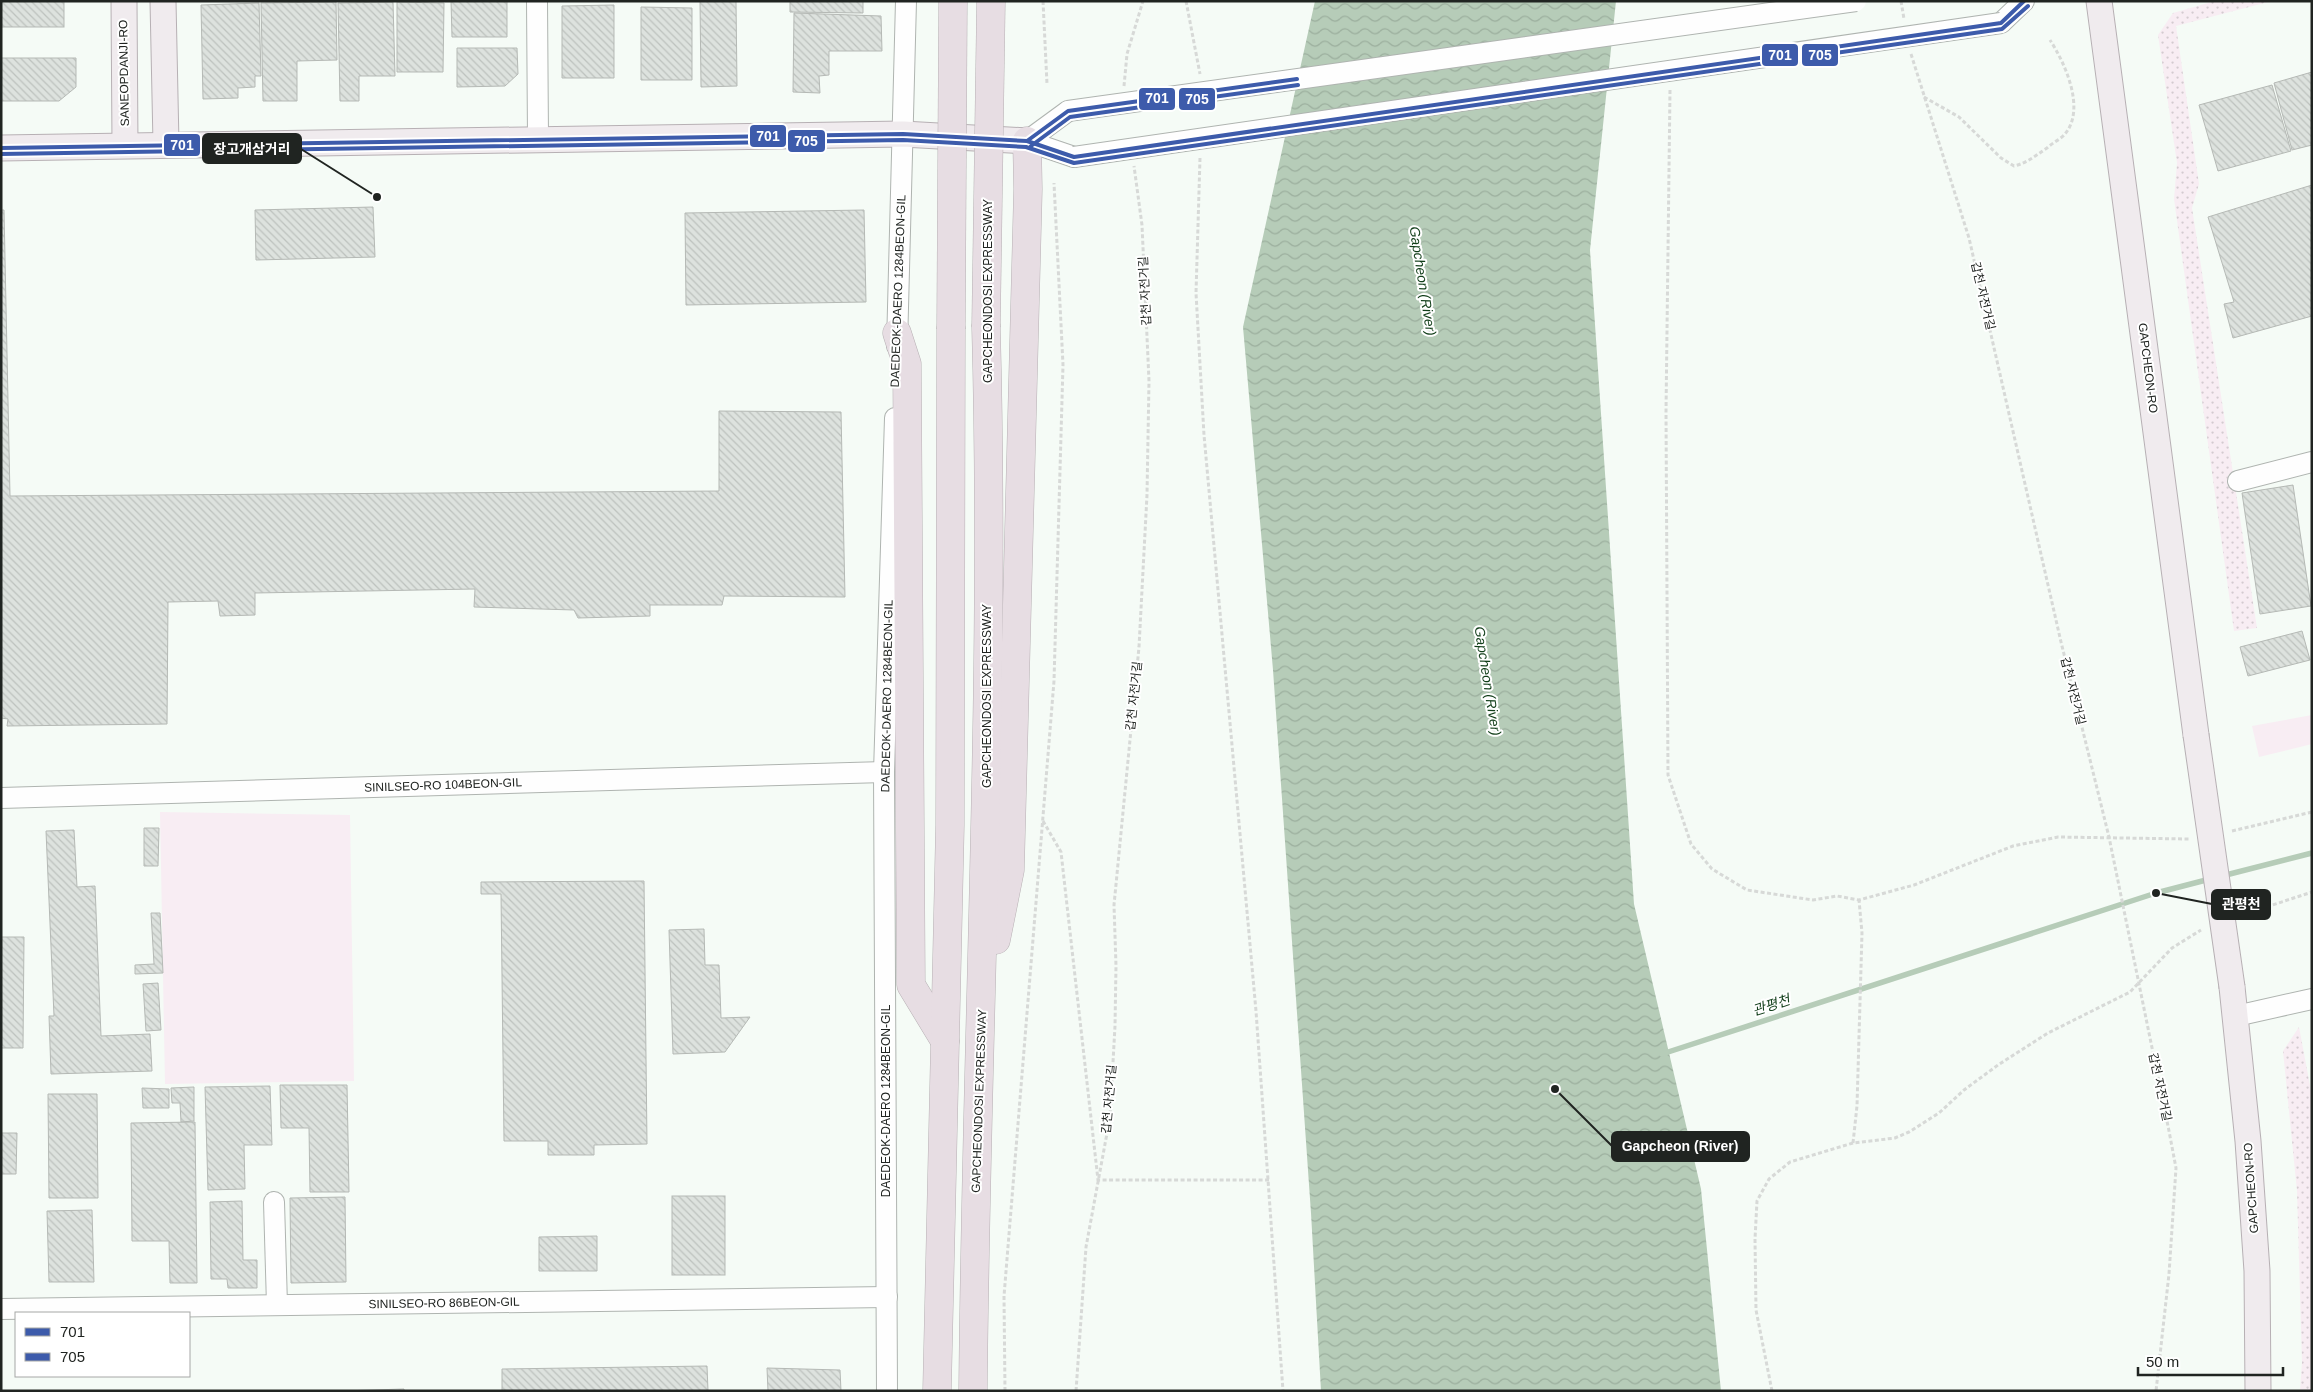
<svg xmlns="http://www.w3.org/2000/svg" width="2313" height="1392" viewBox="0 0 2313 1392" font-family="Arial,'Noto Sans KR',sans-serif">
<defs>
<pattern id="grass-dots" width="8" height="8" patternUnits="userSpaceOnUse" patternTransform="scale(1.25)"><rect width="8" height="8" fill="#f8edf3"/><path d="M2 2h.1M6 6h.1" fill="none" stroke="#d4cbd0" stroke-width="1.8" stroke-linecap="round"/></pattern>
<pattern id="water-waves" width="16" height="10" patternUnits="userSpaceOnUse" patternTransform="scale(1.25)"><rect width="16" height="10" fill="#b6ccb8"/><path d="M0 5q4-4 8 0t8 0" fill="none" stroke="#9caf9e"/></pattern>
<pattern id="building-back-hatch" width="6" height="6" patternUnits="userSpaceOnUse" patternTransform="scale(1.25)"><rect width="6" height="6" fill="#dde2de"/><path d="M-1 5l2 2M0 0l6 6M5-1l2 2" fill="none" stroke="#bdc2be"/></pattern>
</defs>
<rect width="100%" height="100%" fill="#f5fbf6"/>
<g fill="url(#grass-dots)">
<polygon points="2215,1 2272,1 2176,26 2199,184 2192,208 2257,628 2234,631 2174,199 2177,163 2158,35 2173,13"/>
<polygon points="2299,1027 2312,1096 2312,1391 2300,1391 2302,1362 2297,1191 2283,1051"/>
</g>
<g fill="#f8edf3">
<polygon points="2312,715 2312,744 2259,757 2252,726"/>
<polygon points="160,812 350,815 354,1081 165,1084"/>
</g>
<polygon fill="url(#water-waves)" points="1315,1 1616,1 1590,250 1634,904 1701,1189 1721,1391 1321,1391 1311,1213 1273,670 1243,327"/>
<g fill="none" stroke-linecap="round" stroke-linejoin="round">
<g stroke="#b6ccb8" stroke-width="5.5">
<polyline points="2222,876 2312,853"/>
<polyline points="1662,1054 2156,893 2210,879"/>
</g>
</g>
<g fill="url(#building-back-hatch)" stroke="#b5b9b5">
<rect x="1" y="1" width="63" height="26"/>
<polygon points="451,1 507,1 507,37 452,37"/>
<polygon points="700,1 736,1 737,86 701,87"/>
<polygon points="790,1 863,1 863,13 790,12"/>
<polygon points="336,2 337,60 297,61 297,101 263,101 261,3"/>
<polygon points="393,2 395,76 359,76 359,101 340,101 338,3"/>
<polygon points="397,2 444,3 443,72 397,72"/>
<polygon points="259,3 261,76 255,76 255,87 238,88 238,98 203,99 201,5"/>
<polygon points="614,5 614,78 562,78 562,6"/>
<polygon points="641,7 692,8 692,80 641,80"/>
<polygon points="794,13 881,16 882,51 829,51 829,75 819,76 820,93 793,92"/>
<polygon points="457,48 517,48 518,74 505,86 457,87"/>
<polygon points="1,58 76,58 76,87 59,101 1,101"/>
<polygon points="2312,72 2312,145 2292,150 2274,83"/>
<polygon points="2272,85 2291,151 2218,171 2199,105"/>
<polygon points="2312,185 2312,316 2233,338 2224,304 2234,302 2208,217"/>
<polygon points="373,207 375,257 256,260 255,210"/>
<polygon points="1,210 4,210 10,496 719,491 719,411 841,412 845,597 724,596 722,605 650,605 650,616 578,618 574,610 474,607 475,589 255,593 255,615 220,616 218,601 168,602 167,724 7,726 8,719 1,718"/>
<polygon points="864,210 866,302 686,305 685,213"/>
<polygon points="2293,485 2311,606 2260,614 2242,493"/>
<polygon points="2302,631 2310,660 2248,676 2240,647"/>
<polygon points="144,828 159,828 158,866 144,866"/>
<polygon points="74,830 77,887 95,886 101,1036 150,1034 152,1071 51,1074 49,1016 54,1016 46,831"/>
<polygon points="644,881 647,1144 594,1145 594,1155 548,1155 548,1141 504,1141 501,894 481,894 481,882"/>
<polygon points="151,913 160,913 163,973 135,974 135,965 154,964"/>
<polygon points="704,929 705,965 719,965 721,1018 750,1017 725,1052 673,1054 669,930"/>
<polygon points="1,937 24,937 23,1048 1,1048"/>
<polygon points="158,983 161,1030 146,1031 143,984"/>
<polygon points="280,1085 347,1085 349,1192 310,1192 309,1128 281,1128"/>
<polygon points="270,1086 272,1145 244,1145 245,1189 208,1190 205,1087"/>
<polygon points="194,1087 194,1121 181,1122 180,1103 172,1103 171,1088"/>
<polygon points="142,1088 169,1089 169,1108 143,1108"/>
<polygon points="48,1094 97,1094 98,1198 49,1198"/>
<polygon points="195,1122 197,1283 170,1283 169,1241 132,1241 131,1123"/>
<polygon points="1,1133 17,1133 16,1174 1,1174"/>
<rect x="672" y="1196" width="53" height="79"/>
<polygon points="345,1197 346,1282 291,1283 290,1198"/>
<polygon points="242,1201 243,1260 257,1260 257,1288 228,1288 227,1279 211,1279 210,1202"/>
<polygon points="92,1210 94,1282 49,1282 47,1211"/>
<polygon points="597,1236 597,1271 539,1271 539,1237"/>
<polygon points="707,1366 708,1391 502,1391 502,1369"/>
<polygon points="767,1368 840,1370 841,1391 768,1391"/>
<polygon points="404,1389 404,1391 342,1391"/>
</g>
<g fill="none" stroke-linecap="round" stroke-linejoin="round">
<defs>
<g id="minor">
<polyline points="537,1 538,138"/>
<polyline points="2001,23 2024,1"/>
<polyline points="1027,141 1068,111"/>
<polyline points="1027,141 1074,157"/>
<polyline points="897,346 906,1"/>
<polyline points="2238,481 2312,462"/>
<polyline points="1,798 884,772"/>
<polyline points="2236,1016 2312,999"/>
<polyline points="274,1202 277,1305"/>
<polyline points="1,1309 887,1297"/>
<polyline points="887,1391 884,772 895,418"/>
</g>
<g id="major">
<polyline points="124,1 125,145"/>
<polyline points="163,1 166,144"/>
<polyline points="2099,1 2196,735"/>
<polyline points="1,148 903,134 1027,141"/>
<polyline points="2232,987 2248,1141 2257,1271 2258,1391"/>
</g>
<g id="highway">
<polyline points="897,333 907,364 911,985 945,1041"/>
<polyline points="996,940 1010,870 1028,189 1027,141"/>
<polyline points="937,1391 950,825 951,329"/>
<path d="M973,1391C976,1036 996,682 986,327"/>
</g>
</defs>
<use href="#minor" stroke="#afb4b0" stroke-width="22"/>
<use href="#major" stroke="#b7b0b4" stroke-width="27"/>
<use href="#highway" stroke="#b7b0b4" stroke-width="29"/>
<g stroke="#d7d9d7" stroke-width="3" stroke-dasharray="4 2.5" stroke-linecap="butt">
<polyline points="1043,1 1047,84"/>
<polyline points="1186,1 1200,74"/>
<polyline points="1901,1 1904,19"/>
<polyline points="1911,54 1969,238 2061,642 2109,837 2169,1131 2176,1168 2169,1274 2156,1391"/>
<polyline points="1124,86 1127,54 1143,1"/>
<polyline points="1670,90 1666,412 1668,775 1691,844 1712,869 1747,890 1813,900 1837,896 1859,900 1914,885 2013,846 2058,837 2189,839"/>
<path d="M1924,97L1959,117L2001,158L2014,166C2027,163 2035,156 2047,148C2052,143 2061,139 2065,134C2086,109 2065,63 2050,40"/>
<polyline points="1200,158 1196,293 1204,435 1256,1011 1283,1391"/>
<polyline points="1043,821 1061,852 1098,1180 1269,1180"/>
<polyline points="2232,831 2312,812"/>
<polyline points="2242,915 2312,892"/>
<polyline points="1853,1143 1857,1106 1862,933 1859,900"/>
<polyline points="1005,1391 1004,1296 1054,681 1063,365 1054,183"/>
<polyline points="1076,1391 1086,1247 1110,1117 1115,1026 1116,966 1114,905 1139,647 1147,495 1149,381 1142,225 1134,166"/>
<polyline points="1772,1391 1756,1310 1755,1239 1757,1201 1769,1179 1790,1162 1853,1143 1895,1138 1909,1132 1939,1113 1964,1090 1998,1065 2048,1033 2130,992 2172,948 2201,930"/>
</g>
<use href="#minor" stroke="#fefefe" stroke-width="20"/>
<use href="#major" stroke="#f0ebee" stroke-width="25"/>
<use href="#highway" stroke="#e7dde3" stroke-width="28"/>
<defs>
<g id="minor-bridge">
<polyline points="1068,111 1856,1"/>
<polyline points="1074,157 2001,23"/>
</g>
<polyline id="major-bridge" points="2196,735 2232,987"/>
<g id="highway-bridge">
<polyline points="986,327 991,1"/>
<polyline points="951,329 953,1"/>
</g>
</defs>
<use href="#minor-bridge" stroke="#afb4b0" stroke-width="22" stroke-linecap="butt"/>
<use href="#major-bridge" stroke="#b7b0b4" stroke-width="27" stroke-linecap="butt"/>
<use href="#highway-bridge" stroke="#b7b0b4" stroke-width="29" stroke-linecap="butt"/>
<use href="#minor-bridge" stroke="#fefefe" stroke-width="20"/>
<use href="#major-bridge" stroke="#f0ebee" stroke-width="25"/>
<use href="#highway-bridge" stroke="#e7dde3" stroke-width="28"/>
<defs>
<g id="bus-1">
<polyline points="1027,141 1068,111 1297,79"/>
<polyline points="1,148 903,134 1027,141 1074,157 2001,23 2024,1"/>
</g>
<g id="bus-2">
<polyline points="1031,146 1070,117 1298,85"/>
<polyline points="1,154 903,140 1026,147 1074,163 2002,29 2028,6"/>
</g>
</defs>
<use href="#bus-1" stroke="#fff" stroke-width="8"/>
<use href="#bus-2" stroke="#fff" stroke-width="8"/>
<use href="#bus-1" stroke="#3d5bab" stroke-width="4"/>
<use href="#bus-2" stroke="#3d5bab" stroke-width="4"/>
</g>
<g text-anchor="middle" stroke-width="4" stroke-linejoin="round" paint-order="stroke">
<g font-size="12" fill="#202421" stroke="#fff">
<text transform="translate(124 73) rotate(-91)" y="4">SANEOPDANJI-RO</text>
<text transform="translate(898 291) rotate(-88)" y="4">DAEDEOK-DAERO 1284BEON-GIL</text>
<text transform="translate(988 291) rotate(-90)" y="4">GAPCHEONDOSI EXPRESSWAY</text>
<text transform="translate(1145 291) rotate(-93)" y="4">갑천 자전거길</text>
<text transform="translate(1983 296) rotate(77)" y="4">갑천 자전거길</text>
<text transform="translate(2148 368) rotate(83)" y="4">GAPCHEON-RO</text>
<text transform="translate(2073 691) rotate(76)" y="4">갑천 자전거길</text>
<text transform="translate(887 696) rotate(-89)" y="4">DAEDEOK-DAERO 1284BEON-GIL</text>
<text transform="translate(987 696) rotate(-90)" y="4">GAPCHEONDOSI EXPRESSWAY</text>
<text transform="translate(1134 696) rotate(-84)" y="4">갑천 자전거길</text>
<text transform="translate(443 785) rotate(-2)" y="4">SINILSEO-RO 104BEON-GIL</text>
<text transform="translate(2160 1087) rotate(78)" y="4">갑천 자전거길</text>
<text transform="translate(1109 1099) rotate(-85)" y="4">갑천 자전거길</text>
<text transform="translate(886 1101) rotate(-90)" y="4">DAEDEOK-DAERO 1284BEON-GIL</text>
<text transform="translate(979 1101) rotate(-88)" y="4">GAPCHEONDOSI EXPRESSWAY</text>
<text transform="translate(2251 1188) rotate(-94)" y="4">GAPCHEON-RO</text>
<text transform="translate(444 1303) rotate(-1)" y="4">SINILSEO-RO 86BEON-GIL</text>
</g>
<g font-size="14" font-style="italic" fill="#113e19" stroke="#fff">
<text transform="translate(1423 281) rotate(81)" y="5">Gapcheon (River)</text>
<text transform="translate(1488 681) rotate(81)" y="5">Gapcheon (River)</text>
<text transform="translate(1771 1005) rotate(-18)" y="5">관평천</text>
</g>
</g>
<path fill="none" stroke="#202421" stroke-width="2" d="M377 197L301 149M2156 893L2212 904M1555 1089L1612 1146"/>
<g fill="#202421" stroke="#fff" stroke-width="2">
<circle cx="377" cy="197" r="5"/>
<circle cx="2156" cy="893" r="5"/>
<circle cx="1555" cy="1089" r="5"/>
</g>
<g fill="#202421" stroke="#202421" stroke-width="2">
<rect x="203" y="134" width="98" height="29" rx="5"/>
<rect x="2212" y="890" width="58" height="29" rx="5"/>
<rect x="1612" y="1132" width="137" height="29" rx="5"/>
</g>
<g font-size="14" text-anchor="middle" font-weight="bold" fill="#fff">
<text x="252" y="154">장고개삼거리</text>
<text x="2241" y="909">관평천</text>
<text x="1680" y="1151">Gapcheon (River)</text>
</g>
<g stroke="#fff" stroke-width="2">
<rect x="1761" y="43" width="38" height="24" rx="5" fill="#3d5bab"/>
<rect x="1801" y="43" width="38" height="24" rx="5" fill="#3d5bab"/>
<rect x="1138" y="87" width="38" height="24" rx="5" fill="#3d5bab"/>
<rect x="1178" y="87" width="38" height="24" rx="5" fill="#3d5bab"/>
<rect x="749" y="124" width="38" height="24" rx="5" fill="#3d5bab"/>
<rect x="787" y="129" width="39" height="24" rx="5" fill="#3d5bab"/>
<rect x="163" y="133" width="38" height="24" rx="5" fill="#3d5bab"/>
</g>
<g font-size="14" text-anchor="middle" font-weight="bold" fill="#fff">
<text x="1780" y="60">701</text>
<text x="1820" y="60">705</text>
<text x="1157" y="103">701</text>
<text x="1197" y="104">705</text>
<text x="768" y="141">701</text>
<text x="806" y="146">705</text>
<text x="182" y="150">701</text>
</g>
<rect width="2313" height="1392" fill="none" stroke="#202421" stroke-width="5"/>
<rect x="15" y="1312" width="175" height="65" fill="#ffffff" stroke="#a6a7a6"/>
<rect x="25" y="1328" width="25" height="8" fill="#3d5bab" stroke="#a6a7a6"/>
<text x="60" y="1337" font-size="15" fill="#202421">701</text>
<rect x="25" y="1353" width="25" height="8" fill="#3d5bab" stroke="#a6a7a6"/>
<text x="60" y="1362" font-size="15" fill="#202421">705</text>
<path d="M2138 1367v8h145v-8" fill="none" stroke="#202421" stroke-width="2.5"/>
<text x="2146" y="1367" font-size="15" fill="#202421" stroke="#ffffff" stroke-width="4" paint-order="stroke">50 m</text>
</svg>
